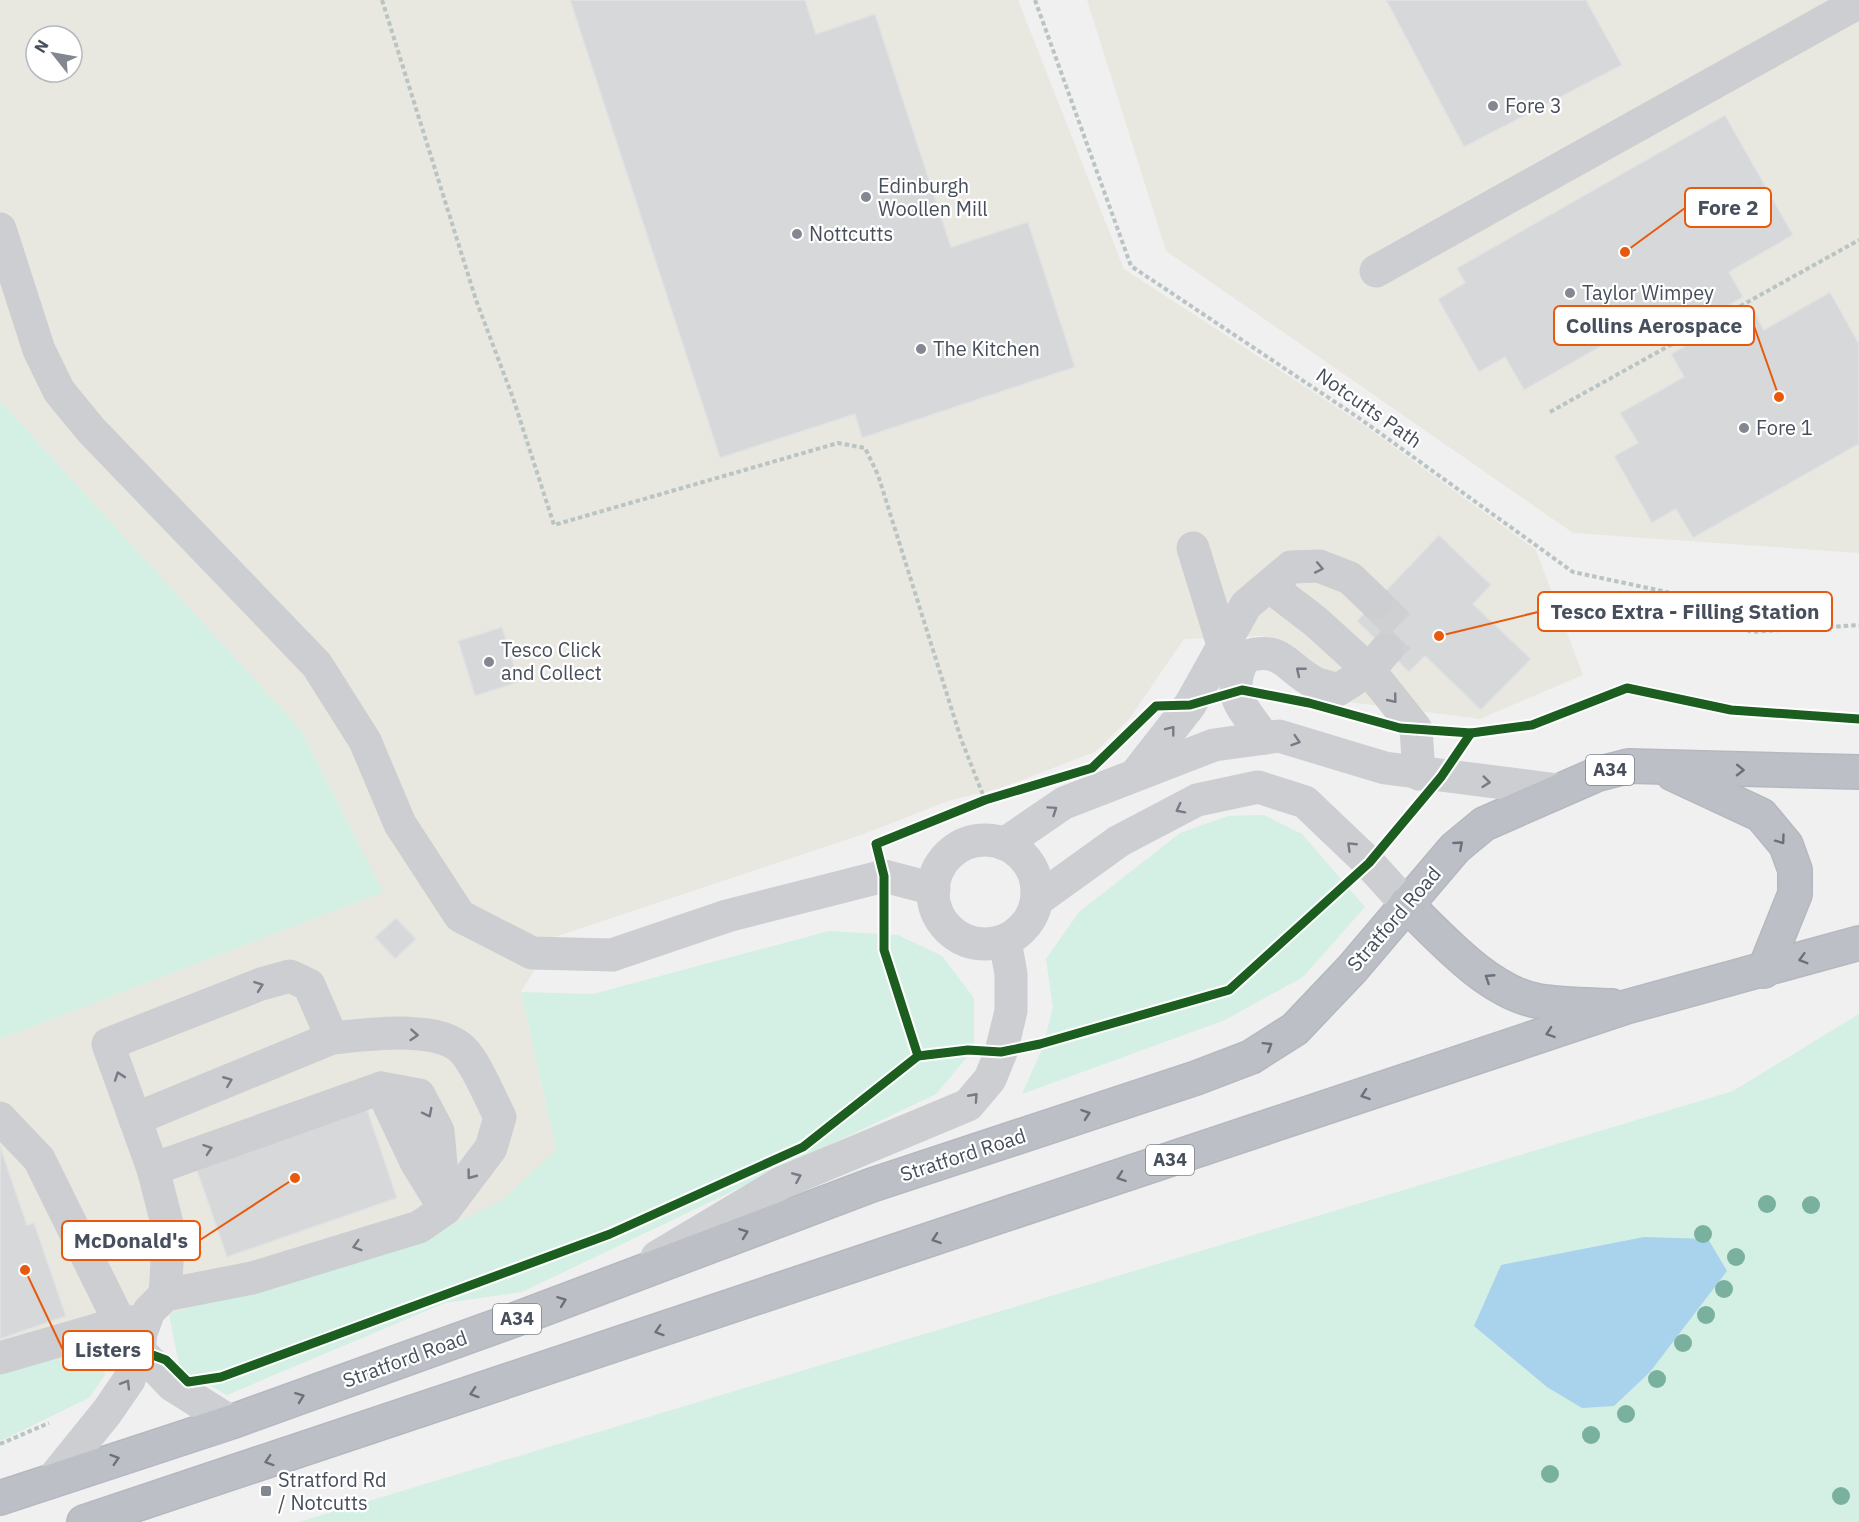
<svg xmlns="http://www.w3.org/2000/svg" width="1859" height="1522" viewBox="0 0 1859 1522" font-family="'IBM Plex Sans',sans-serif">
<rect width="100%" height="100%" fill="#f0f0f0"/>
<g fill="#e9e8e0" fill-rule="evenodd">
<path d="M0,0H1018L1124,269L1358,421L1536,550L1583,675L1480,719L1349,702L1263,636L1184,639L1130,718L1095,752L998,789L951,800L861,835L555,937L521,992L556,1150L502,1200L442,1230L169,1314L0,1374V1039L383,892L301,730L0,401ZM36,36H72V72H36Z"/>
<polygon points="1087,0 1859,0 1859,553 1573,533 1166,251"/>
</g>
<g fill="#d4efe3">
<polygon points="0,401 301,730 383,892 0,1039"/>
<polygon points="1264,815 1302,834 1365,907 1303,977 1225,1020 1022,1094 1043,1047 1053,1007 1046,959 1079,912 1180,833 1228,816"/>
<polygon points="829,931 898,935 942,956 974,998 974,1049 936,1094 522,1292 445,1303 227,1395 180,1369 169,1314 442,1230 502,1200 556,1150 521,992 593,994"/>
<polygon points="1859,1014 1859,1522 299,1522 1733,1091"/>
<polygon points="101,1336 105,1375 89,1398 0,1441 0,1374"/>
</g>
<polygon fill="#a9d3ec" points="1644,1237 1708,1239 1727,1271 1650,1372 1614,1406 1582,1408 1547,1387 1474,1326 1501,1265"/>
<g fill="#d7d8da" stroke="#e1e2e3" stroke-width="1.5">
<polygon points="570,0 805,0 816,34 875,14 951,247 1028,222 1075,367 862,438 855,414 720,458"/>
<polygon points="1386,0 1586,0 1622,65 1464,147"/>
<polygon points="1725,115 1793,235 1729,272 1743,297 1668,340 1654,316 1524,390 1505,357 1479,372 1438,299 1465,283 1457,268"/>
<polygon points="1830,292 1859,344 1859,444 1693,538 1676,509 1652,523 1614,456 1638,443 1620,413 1684,377 1671,354 1752,308 1764,330"/>
<polygon points="1439,535 1491,585 1473,604 1531,659 1481,710 1425,656 1409,672 1357,621"/>
<polygon points="502,627 519,682 475,696 458,641"/>
<polygon points="396,918 416,939 395,959 375,937"/>
<polygon points="364,1100 397,1198 227,1257 193,1159"/>
<polygon points="0,1146 27,1225 34,1223 66,1316 0,1339"/>
</g>
<g fill="none" stroke-linecap="round" stroke-linejoin="round">
<polyline stroke="#ced0d2" stroke-width="33" stroke-dasharray="33 16" stroke-linecap="butt" points="1375,602 1404,631 1386,650"/>
<defs>
<g id="highway">
<polyline points="1673,774 1761,815 1786,845 1795,870 1795,894 1764,971"/>
<path d="M1406,904C1441,938 1488,992 1538,1001C1562,1005 1588,1005 1612,1006"/>
<polyline points="0,1498 231,1422 522,1317 872,1185 1196,1078 1251,1057 1295,1029 1352,969 1455,848 1484,824 1598,774 1629,766 1859,772"/>
<polyline points="84,1522 1626,1007 1859,943"/>
</g>
</defs>
<use href="#highway" stroke="#b5b8bf" stroke-width="36"/>
<g stroke="#b9c4c3" stroke-width="4" stroke-dasharray="4.5 3" stroke-linecap="butt">
<polyline points="382,0 476,300 513,398 554,525 838,443 865,448 878,475 961,739 985,800"/>
<polyline points="1035,0 1131,266 1359,418 1573,572 1667,592 1751,632 1859,625"/>
<polyline points="1550,412 1859,240"/>
<polyline points="0,1444 49,1423"/>
</g>
<g stroke="#ccced1" stroke-width="33">
<polyline points="0,229 39,350 59,391 91,430 317,665 365,741 400,824 460,916 532,953 612,955 727,916 884,876 934,889"/>
<polyline points="1376,271 1859,2"/>
<polyline points="1193,548 1227,658"/>
<polyline points="1269,586 1315,621 1369,670 1393,700 1416,729 1419,774"/>
<path d="M1264,738C1242,705 1225,697 1244,657C1282,644 1287,669 1315,683C1322,686 1331,687 1338,690L1369,670L1386,650"/>
<polyline points="1136,774 1190,705 1246,605 1291,567 1319,566 1350,578 1375,602"/>
<circle cx="985" cy="892" r="52"/>
<polyline points="1004,844 1064,803 1214,745 1279,736 1385,768 1558,790"/>
<polyline points="1037,900 1119,841 1197,800 1258,787 1305,802 1369,863 1406,904"/>
<polyline points="0,1118 39,1159 120,1323"/>
<polyline points="135,1119 332,1038"/>
<polyline points="657,1257 781,1183 968,1105 990,1079 1001,1052 1011,1011 1011,974 1005,941"/>
<path d="M165,1295L169,1231L153,1169L108,1044L261,984L290,976L309,985L332,1038C365,1035 436,1024 462,1049C477,1064 490,1098 500,1117L491,1148L445,1209L416,1162L381,1088"/>
<polyline points="139,1350 172,1385 231,1422"/>
<polyline points="0,1358 120,1323 141,1321"/>
<polyline points="52,1480 107,1412 129,1380 139,1350 141,1333 149,1311 165,1295 252,1278 419,1227 445,1209 438,1131 419,1095 381,1088 153,1169"/>
</g>
<use href="#highway" stroke="#bcc0c6" stroke-width="33"/>
<defs>
<g id="cycleway">
<polyline points="918,1056 968,1050 1001,1052 1040,1044 1229,990 1369,863 1441,777 1471,733"/>
<polyline points="139,1350 166,1360 188,1382 221,1377 610,1234 803,1147 918,1056 884,950 884,876 876,844 985,800 1092,768 1156,706 1190,705 1242,690 1309,703 1400,728 1471,733 1532,725 1627,688 1731,710 1859,719"/>
</g>
</defs>
<use href="#cycleway" stroke="#fff" stroke-width="13"/>
<use href="#cycleway" stroke="#1b5e20" stroke-width="9"/>
</g>
<g fill="#79b19e">
<circle cx="1767" cy="1204" r="9"/>
<circle cx="1811" cy="1205" r="9"/>
<circle cx="1703" cy="1234" r="9"/>
<circle cx="1736" cy="1257" r="9"/>
<circle cx="1724" cy="1289" r="9"/>
<circle cx="1706" cy="1315" r="9"/>
<circle cx="1683" cy="1343" r="9"/>
<circle cx="1657" cy="1379" r="9"/>
<circle cx="1626" cy="1414" r="9"/>
<circle cx="1591" cy="1435" r="9"/>
<circle cx="1550" cy="1474" r="9"/>
<circle cx="1841" cy="1496" r="9"/>
</g>
<defs><path id="oneway-chevron" d="M-2-3.5L2.5 0L-2 3.5" fill="none" stroke-width="1.6" stroke-linecap="round" stroke-linejoin="round" transform="scale(1.5)"/></defs>
<g stroke="#767b85">
<use href="#oneway-chevron" transform="translate(1319 568) rotate(11)"/>
<use href="#oneway-chevron" transform="translate(1300 671) rotate(-141)"/>
<use href="#oneway-chevron" transform="translate(1393 699) rotate(51)"/>
<use href="#oneway-chevron" transform="translate(1171 730) rotate(-52)"/>
<use href="#oneway-chevron" transform="translate(1296 741) rotate(17)"/>
<use href="#oneway-chevron" transform="translate(1486 782) rotate(6)"/>
<use href="#oneway-chevron" transform="translate(1180 809) rotate(153)"/>
<use href="#oneway-chevron" transform="translate(1053 810) rotate(-34)"/>
<use href="#oneway-chevron" transform="translate(1351 846) rotate(-136)"/>
<use href="#oneway-chevron" transform="translate(259 986) rotate(-20)"/>
<use href="#oneway-chevron" transform="translate(414 1035) rotate(4)"/>
<use href="#oneway-chevron" transform="translate(119 1076) rotate(-109)"/>
<use href="#oneway-chevron" transform="translate(228 1081) rotate(-22)"/>
<use href="#oneway-chevron" transform="translate(974 1097) rotate(-48)"/>
<use href="#oneway-chevron" transform="translate(428 1113) rotate(63)"/>
<use href="#oneway-chevron" transform="translate(208 1149) rotate(-19)"/>
<use href="#oneway-chevron" transform="translate(471 1175) rotate(127)"/>
<use href="#oneway-chevron" transform="translate(797 1177) rotate(-23)"/>
<use href="#oneway-chevron" transform="translate(357 1246) rotate(163)"/>
<use href="#oneway-chevron" transform="translate(126 1384) rotate(-59)"/>
</g>
<g stroke="#6a717c">
<use href="#oneway-chevron" transform="translate(1740 770) rotate(1)"/>
<use href="#oneway-chevron" transform="translate(1781 840) rotate(54)"/>
<use href="#oneway-chevron" transform="translate(1459 845) rotate(-41)"/>
<use href="#oneway-chevron" transform="translate(1803 959) rotate(164)"/>
<use href="#oneway-chevron" transform="translate(1489 978) rotate(-147)"/>
<use href="#oneway-chevron" transform="translate(1550 1033) rotate(161)"/>
<use href="#oneway-chevron" transform="translate(1268 1046) rotate(-32)"/>
<use href="#oneway-chevron" transform="translate(1365 1095) rotate(161)"/>
<use href="#oneway-chevron" transform="translate(1086 1114) rotate(-19)"/>
<use href="#oneway-chevron" transform="translate(1121 1177) rotate(161)"/>
<use href="#oneway-chevron" transform="translate(744 1233) rotate(-20)"/>
<use href="#oneway-chevron" transform="translate(936 1239) rotate(161)"/>
<use href="#oneway-chevron" transform="translate(562 1301) rotate(-21)"/>
<use href="#oneway-chevron" transform="translate(659 1331) rotate(162)"/>
<use href="#oneway-chevron" transform="translate(474 1393) rotate(162)"/>
<use href="#oneway-chevron" transform="translate(300 1397) rotate(-20)"/>
<use href="#oneway-chevron" transform="translate(115 1459) rotate(-18)"/>
<use href="#oneway-chevron" transform="translate(269 1461) rotate(162)"/>
</g>
<g fill="#828790" stroke="#fff" stroke-width="2">
<circle cx="1493" cy="106" r="6"/>
<circle cx="866" cy="197" r="6"/>
<circle cx="797" cy="234" r="6"/>
<circle cx="1570" cy="293" r="6"/>
<circle cx="921" cy="349" r="6"/>
<circle cx="1744" cy="428" r="6"/>
<circle cx="489" cy="662" r="6"/>
<rect x="260" y="1485" width="12" height="12" rx="3"/>
</g>
<g text-anchor="middle" stroke-width="4.5" stroke-linejoin="round" paint-order="stroke">
<g fill="#fff" stroke="#7e848d" stroke-width="1.5">
<rect x="1586" y="755" width="48" height="30" rx="4.5"/>
<rect x="1146" y="1145" width="48" height="30" rx="4.5"/>
<rect x="493" y="1304" width="48" height="30" rx="4.5"/>
</g>
<g font-size="18" font-weight="bold" fill="#474f5c">
<text x="1610" y="776">A34</text>
<text x="1170" y="1166">A34</text>
<text x="517" y="1325">A34</text>
</g>
<g font-size="20" fill="#474f5c" stroke="#fff" text-anchor="start">
<text x="1505" y="113">Fore 3</text>
<text x="878" y="193">Edinburgh<tspan x="878" dy="23">Woollen Mill</tspan></text>
<text x="809" y="241">Nottcutts</text>
<text x="1582" y="300">Taylor Wimpey</text>
<text x="933" y="356">The Kitchen</text>
<text x="1756" y="435">Fore 1</text>
<text x="501" y="657">Tesco Click<tspan x="501" dy="23">and Collect</tspan></text>
<text x="278" y="1487">Stratford Rd<tspan x="278" dy="23">/ Notcutts</tspan></text>
</g>
<g font-size="20" fill="#474f5c" stroke="#fff">
<text transform="translate(1369 408) rotate(35)" y="7">Notcutts Path</text>
<text transform="translate(1394 919) rotate(-49)" y="7">Stratford Road</text>
<text transform="translate(963 1155) rotate(-18)" y="7">Stratford Road</text>
<text transform="translate(405 1359) rotate(-20)" y="7">Stratford Road</text>
</g>
</g>
<path fill="none" stroke="#e8590c" stroke-width="2" d="M1625 252L1685 208M1779 397L1754 326M1439 636L1538 612M295 1178L200 1240M25 1270L63 1350"/>
<g fill="#e8590c" stroke="#fff" stroke-width="2">
<circle cx="1625" cy="252" r="6"/>
<circle cx="1779" cy="397" r="6"/>
<circle cx="1439" cy="636" r="6"/>
<circle cx="295" cy="1178" r="6"/>
<circle cx="25" cy="1270" r="6"/>
</g>
<g fill="#fff" stroke="#e8590c" stroke-width="2">
<rect x="1685" y="188" width="86" height="39" rx="6"/>
<rect x="1554" y="306" width="200" height="39" rx="6"/>
<rect x="1538" y="592" width="294" height="39" rx="6"/>
<rect x="62" y="1221" width="138" height="39" rx="6"/>
<rect x="63" y="1331" width="90" height="39" rx="6"/>
</g>
<g font-size="21" text-anchor="middle" font-weight="bold" fill="#474f5c">
<text x="1728" y="215">Fore 2</text>
<text x="1654" y="333">Collins Aerospace</text>
<text x="1685" y="619">Tesco Extra - Filling Station</text>
<text x="131" y="1248">McDonald's</text>
<text x="108" y="1357">Listers</text>
</g>
<g transform="translate(54 54) rotate(301)"><circle r="28" fill="#ffffff" stroke="#b5b9be" stroke-width="1.5"/>
<path d="M0-4.5L10 22L0 15L-10 22Z" fill="#828790"/>
<text y="-9" font-size="16" font-weight="bold" text-anchor="middle" fill="#474f5c">N</text>
</g>
</svg>
